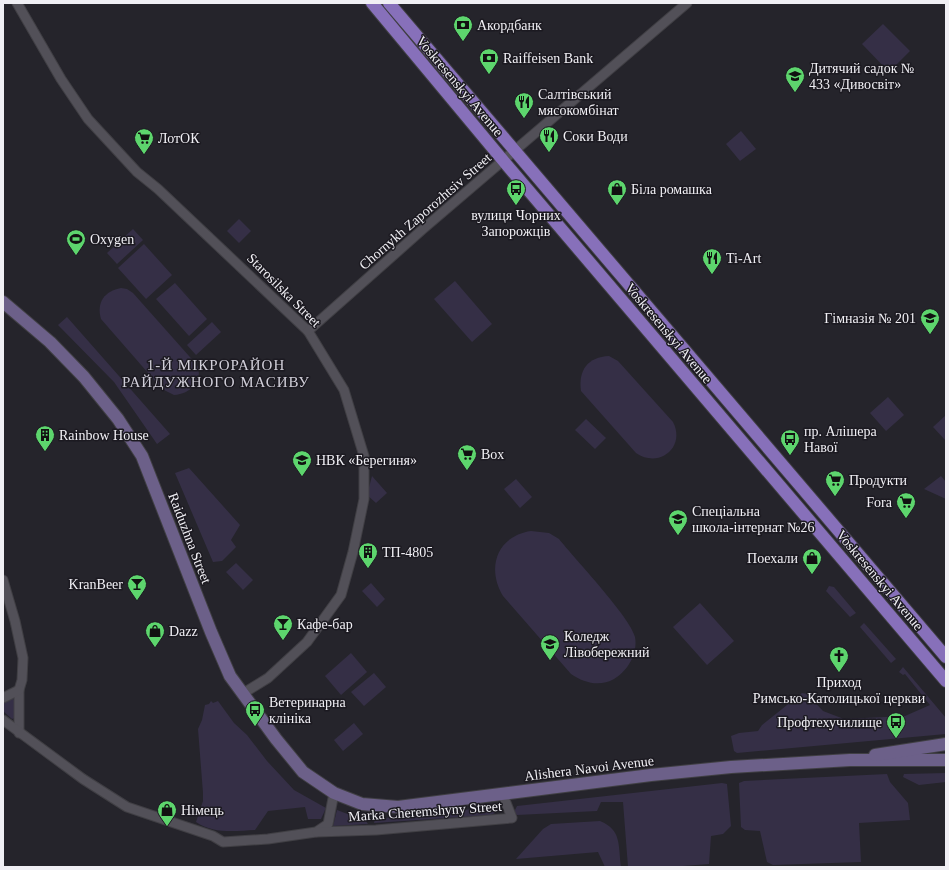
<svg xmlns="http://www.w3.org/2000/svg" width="949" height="870" viewBox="0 0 949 870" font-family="'Times New Roman',serif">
<rect width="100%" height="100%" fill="#25242b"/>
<g fill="#352f46">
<polygon points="883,24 910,51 889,72 862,44"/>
<polygon points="741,131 756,149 740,161 726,144"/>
<polygon points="239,219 251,231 239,243 227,231"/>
<polygon points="133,229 143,240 117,264 107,253"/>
<polygon points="144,244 172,275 146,299 118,268"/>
<polygon points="455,281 492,324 472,342 434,299"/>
<polygon points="175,283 207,319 189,336 156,299"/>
<path d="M121,288L127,289L133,293L197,365C204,381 190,394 174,395L162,389L101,319C96,302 105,291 121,288Z"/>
<polygon points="67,317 170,434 157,444 114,382 58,325"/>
<polygon points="212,322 221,332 196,355 187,345"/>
<path d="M609,356L618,361L673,422C686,447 659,469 636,453L581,391C578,370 588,357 609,356Z"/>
<polygon points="888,397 904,415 886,431 870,413"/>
<polygon points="946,415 946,441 933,427"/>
<polygon points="586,419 606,438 595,449 575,430"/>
<polygon points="189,468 240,525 231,540 236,547 222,561 213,562 175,473"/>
<polygon points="372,476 387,493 376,503 367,495"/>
<polygon points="941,476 946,482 946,499 924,489"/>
<polygon points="516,479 532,497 520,508 504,489"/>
<path d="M531,531L549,533L559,539C574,558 631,618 635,637C638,653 628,671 614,679C600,687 584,683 571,674L503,596C486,568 497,536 531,531Z"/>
<polygon points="236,563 253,580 243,590 226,572"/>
<polygon points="371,583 385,599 377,607 362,591"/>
<polygon points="829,586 834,587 856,613 850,617 826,591"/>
<polygon points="700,603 734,641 707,665 673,627"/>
<polygon points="864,623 896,659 891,663 860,627"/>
<polygon points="351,653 367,672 341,695 325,676"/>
<polygon points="903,667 946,718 946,734 737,753 734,751 731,736 739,733 758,731 762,725 802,693 807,694 823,711 844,719 905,716 930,705 905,674 903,675 899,672"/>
<polygon points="374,673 386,687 364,706 351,692"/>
<polygon points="12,698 16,701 17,717 12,719 3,711 3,702"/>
<path d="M211,701L213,703L218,701L234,723L247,735L267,761L294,790L326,808L321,819H308L305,807L268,811L255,830C235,831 213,834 196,822L203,801V793L198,729L202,720L205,705L209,704Z"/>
<polygon points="354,723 363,734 343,751 334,740"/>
<polygon points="946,773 946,782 919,785 903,777 904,774"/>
<polygon points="887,774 890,782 908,803 910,820 859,823 861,862 773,865 767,862 760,831 745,830 741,827 739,783 744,781"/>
<polygon points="722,783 727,784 731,826 723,834 711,836 709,864 670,867 628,867 623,802 601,802 597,811 517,815 514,812 517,806"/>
<polygon points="493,807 495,813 491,815 374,823 375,819"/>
<polygon points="337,810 366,821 368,824 333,826"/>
<path d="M600,821C622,830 618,845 621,867H605L598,852L516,859L543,829L551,824Z"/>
</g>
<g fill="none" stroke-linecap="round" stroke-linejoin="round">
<defs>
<g id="street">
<polyline points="17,3 61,79 88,119 137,172 158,189 308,331 344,390 364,456 364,499 353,552 341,595 307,642 268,678 242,694"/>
<polyline points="308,331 423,229 687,3"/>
<polyline points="3,580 15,621 23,658 22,680 19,690 19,733"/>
<polyline points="3,698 19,690"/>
<polyline points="3,720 83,779 127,807 213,836 223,842 268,839 316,832 328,824 334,793"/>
<polyline points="317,832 376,830 512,818 503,795"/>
</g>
<g id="secondary">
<polyline points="3,302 50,342 84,377 118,419 142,456 211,632 230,676 276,739 303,772 334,793 362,804 398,807 651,775 731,767 850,760 946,760"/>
<polyline points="875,755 946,744"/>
</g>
<g id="primary">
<polyline points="372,3 506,164 946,681"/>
<polyline points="389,3 946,657"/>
</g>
</defs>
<use href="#street" stroke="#403f44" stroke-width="11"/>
<use href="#secondary" stroke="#403f44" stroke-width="14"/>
<use href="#primary" stroke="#403f44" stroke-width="14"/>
<use href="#street" stroke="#525058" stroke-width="9"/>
<use href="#secondary" stroke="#6c6089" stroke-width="12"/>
<use href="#primary" stroke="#8770ba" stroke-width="12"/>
</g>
<defs>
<symbol id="bank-pin" viewBox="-11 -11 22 30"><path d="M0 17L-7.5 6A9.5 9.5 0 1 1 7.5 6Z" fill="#5dd56d" stroke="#1c1a21"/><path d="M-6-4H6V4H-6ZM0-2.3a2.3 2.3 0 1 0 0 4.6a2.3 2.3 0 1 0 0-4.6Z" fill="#111"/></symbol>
<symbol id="school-pin" viewBox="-11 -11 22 30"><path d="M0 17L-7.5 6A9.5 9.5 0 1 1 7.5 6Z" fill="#5dd56d" stroke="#1c1a21"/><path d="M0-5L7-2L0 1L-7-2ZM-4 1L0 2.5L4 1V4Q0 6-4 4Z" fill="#111"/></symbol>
<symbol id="restaurant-pin" viewBox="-11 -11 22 30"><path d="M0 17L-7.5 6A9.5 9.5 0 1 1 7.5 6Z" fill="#5dd56d" stroke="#1c1a21"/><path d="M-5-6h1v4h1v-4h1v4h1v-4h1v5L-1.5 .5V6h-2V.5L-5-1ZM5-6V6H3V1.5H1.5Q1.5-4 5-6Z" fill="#111"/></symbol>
<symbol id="supermarket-pin" viewBox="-11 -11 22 30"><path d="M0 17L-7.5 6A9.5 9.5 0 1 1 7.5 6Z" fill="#5dd56d" stroke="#1c1a21"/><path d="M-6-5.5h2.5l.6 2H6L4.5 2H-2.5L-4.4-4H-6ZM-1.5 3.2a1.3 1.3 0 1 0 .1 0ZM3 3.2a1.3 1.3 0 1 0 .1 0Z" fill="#111"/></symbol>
<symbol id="bus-pin" viewBox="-11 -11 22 30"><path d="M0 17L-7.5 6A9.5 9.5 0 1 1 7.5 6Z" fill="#5dd56d" stroke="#1c1a21"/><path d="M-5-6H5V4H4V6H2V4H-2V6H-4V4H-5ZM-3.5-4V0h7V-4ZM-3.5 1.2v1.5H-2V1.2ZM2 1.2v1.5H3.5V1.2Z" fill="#111"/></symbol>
<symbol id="shop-pin" viewBox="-11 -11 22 30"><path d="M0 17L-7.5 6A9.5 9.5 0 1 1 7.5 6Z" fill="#5dd56d" stroke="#1c1a21"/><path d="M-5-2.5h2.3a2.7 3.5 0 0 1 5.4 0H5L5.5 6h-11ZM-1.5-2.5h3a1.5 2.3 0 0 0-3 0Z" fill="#111"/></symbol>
<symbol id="stadium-pin" viewBox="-11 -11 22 30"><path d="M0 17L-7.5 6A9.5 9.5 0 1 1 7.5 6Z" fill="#5dd56d" stroke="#1c1a21"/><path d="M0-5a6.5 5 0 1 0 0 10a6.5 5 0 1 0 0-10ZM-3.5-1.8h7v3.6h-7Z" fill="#111"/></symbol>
<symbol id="building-pin" viewBox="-11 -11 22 30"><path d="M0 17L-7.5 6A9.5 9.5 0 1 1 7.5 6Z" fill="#5dd56d" stroke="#1c1a21"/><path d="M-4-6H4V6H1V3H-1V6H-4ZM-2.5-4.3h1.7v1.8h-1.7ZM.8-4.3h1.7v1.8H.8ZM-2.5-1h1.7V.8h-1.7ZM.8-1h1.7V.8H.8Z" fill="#111"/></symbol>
<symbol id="bar-pin" viewBox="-11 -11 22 30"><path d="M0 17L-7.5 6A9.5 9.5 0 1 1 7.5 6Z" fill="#5dd56d" stroke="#1c1a21"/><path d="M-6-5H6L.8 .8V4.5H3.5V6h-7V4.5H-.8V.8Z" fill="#111"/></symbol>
<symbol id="university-pin" viewBox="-11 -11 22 30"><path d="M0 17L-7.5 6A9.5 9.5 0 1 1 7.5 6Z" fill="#5dd56d" stroke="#1c1a21"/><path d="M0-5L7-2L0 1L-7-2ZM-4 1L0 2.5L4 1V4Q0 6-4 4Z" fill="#111"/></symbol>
<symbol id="church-pin" viewBox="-11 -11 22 30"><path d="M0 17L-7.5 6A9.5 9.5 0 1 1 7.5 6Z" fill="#5dd56d" stroke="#1c1a21"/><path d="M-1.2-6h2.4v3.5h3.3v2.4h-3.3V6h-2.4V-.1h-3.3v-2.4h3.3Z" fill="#111"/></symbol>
</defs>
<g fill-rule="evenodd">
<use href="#bank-pin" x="452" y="14" width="22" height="30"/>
<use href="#bank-pin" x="478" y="47" width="22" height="30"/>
<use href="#school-pin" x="784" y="65" width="22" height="30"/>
<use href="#restaurant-pin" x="513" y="91" width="22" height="30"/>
<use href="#restaurant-pin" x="538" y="125" width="22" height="30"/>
<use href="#supermarket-pin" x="133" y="127" width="22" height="30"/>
<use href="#bus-pin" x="505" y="178" width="22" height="30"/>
<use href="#shop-pin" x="606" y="178" width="22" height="30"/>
<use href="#stadium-pin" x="65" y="228" width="22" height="30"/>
<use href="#restaurant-pin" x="701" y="247" width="22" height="30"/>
<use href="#school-pin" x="919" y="307" width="22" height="30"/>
<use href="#building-pin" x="34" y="424" width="22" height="30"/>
<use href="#bus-pin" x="779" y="428" width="22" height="30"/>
<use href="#supermarket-pin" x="456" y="443" width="22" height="30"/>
<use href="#school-pin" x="291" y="449" width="22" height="30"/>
<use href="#supermarket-pin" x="824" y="469" width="22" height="30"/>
<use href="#supermarket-pin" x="895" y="491" width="22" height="30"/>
<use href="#school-pin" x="667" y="508" width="22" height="30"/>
<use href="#building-pin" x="357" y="541" width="22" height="30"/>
<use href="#shop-pin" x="801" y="547" width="22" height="30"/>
<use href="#bar-pin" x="126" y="573" width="22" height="30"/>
<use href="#bar-pin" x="272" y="613" width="22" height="30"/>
<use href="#shop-pin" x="144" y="620" width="22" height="30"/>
<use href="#university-pin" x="539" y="633" width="22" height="30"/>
<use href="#church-pin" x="828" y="645" width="22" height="30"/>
<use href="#bus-pin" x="244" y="699" width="22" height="30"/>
<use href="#bus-pin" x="885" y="711" width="22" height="30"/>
<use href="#shop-pin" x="156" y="799" width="22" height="30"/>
</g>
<g text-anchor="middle" stroke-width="3" stroke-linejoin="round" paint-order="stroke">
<g font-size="14" fill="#f0eff4" stroke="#1c1a21" text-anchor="start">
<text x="477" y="30">Акордбанк</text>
<text x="503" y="63">Raiffeisen Bank</text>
<text x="809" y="73">Дитячий садок №<tspan x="809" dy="16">433 «Дивосвіт»</tspan></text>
<text x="538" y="99">Салтівський<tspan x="538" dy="16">мясокомбінат</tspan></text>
<text x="563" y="141">Соки Води</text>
<text x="158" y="143">ЛотОК</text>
<text x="631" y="194">Біла ромашка</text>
<text x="516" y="220" text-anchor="middle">вулиця Чорних<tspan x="516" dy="16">Запорожців</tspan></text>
<text x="90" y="244">Oxygen</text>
<text x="726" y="263">Ti-Art</text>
<text x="916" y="323" text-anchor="end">Гімназія № 201</text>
<text x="804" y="436">пр. Алішера<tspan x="804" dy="16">Навої</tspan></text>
<text x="59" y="440">Rainbow House</text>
<text x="481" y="459">Box</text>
<text x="316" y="465">НВК «Берегиня»</text>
<text x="849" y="485">Продукти</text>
<text x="892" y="507" text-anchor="end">Fora</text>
<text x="692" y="516">Спеціальна<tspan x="692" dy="16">школа-інтернат №26</tspan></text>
<text x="382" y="557">ТП-4805</text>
<text x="798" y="563" text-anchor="end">Поехали</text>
<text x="123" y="589" text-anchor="end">KranBeer</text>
<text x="297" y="629">Кафе-бар</text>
<text x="169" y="636">Dazz</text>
<text x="564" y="641">Коледж<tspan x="564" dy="16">Лівобережний</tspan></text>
<text x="839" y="687" text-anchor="middle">Приход<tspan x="839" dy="16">Римсько-Католицької церкви</tspan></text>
<text x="269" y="707">Ветеринарна<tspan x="269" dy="16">клініка</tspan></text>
<text x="882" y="727" text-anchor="end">Профтехучилище</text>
<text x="181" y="815">Німець</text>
</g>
<g font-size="14" fill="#f0eff4" stroke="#1c1a21">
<text transform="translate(460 86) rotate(50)" y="5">Voskresenskyi Avenue</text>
<text transform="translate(425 211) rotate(-41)" y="5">Chornykh Zaporozhtsiv Street</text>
<text transform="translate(284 290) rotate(45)" y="5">Starosilska Street</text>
<text transform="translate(669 333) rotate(50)" y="5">Voskresenskyi Avenue</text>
<text transform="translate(190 538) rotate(69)" y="5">Raiduzhna Street</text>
<text transform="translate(880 580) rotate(50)" y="5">Voskresenskyi Avenue</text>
<text transform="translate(589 768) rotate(-7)" y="5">Alishera Navoi Avenue</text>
<text transform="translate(425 811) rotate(-4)" y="5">Marka Cheremshyny Street</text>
</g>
<g font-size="15" letter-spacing="1" fill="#d1cfd9" stroke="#1c1a21">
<text x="216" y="370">1-Й МІКРОРАЙОН<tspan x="216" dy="17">РАЙДУЖНОГО МАСИВУ</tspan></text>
</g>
</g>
<rect width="949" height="870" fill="none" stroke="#f0eff4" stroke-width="8"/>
</svg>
